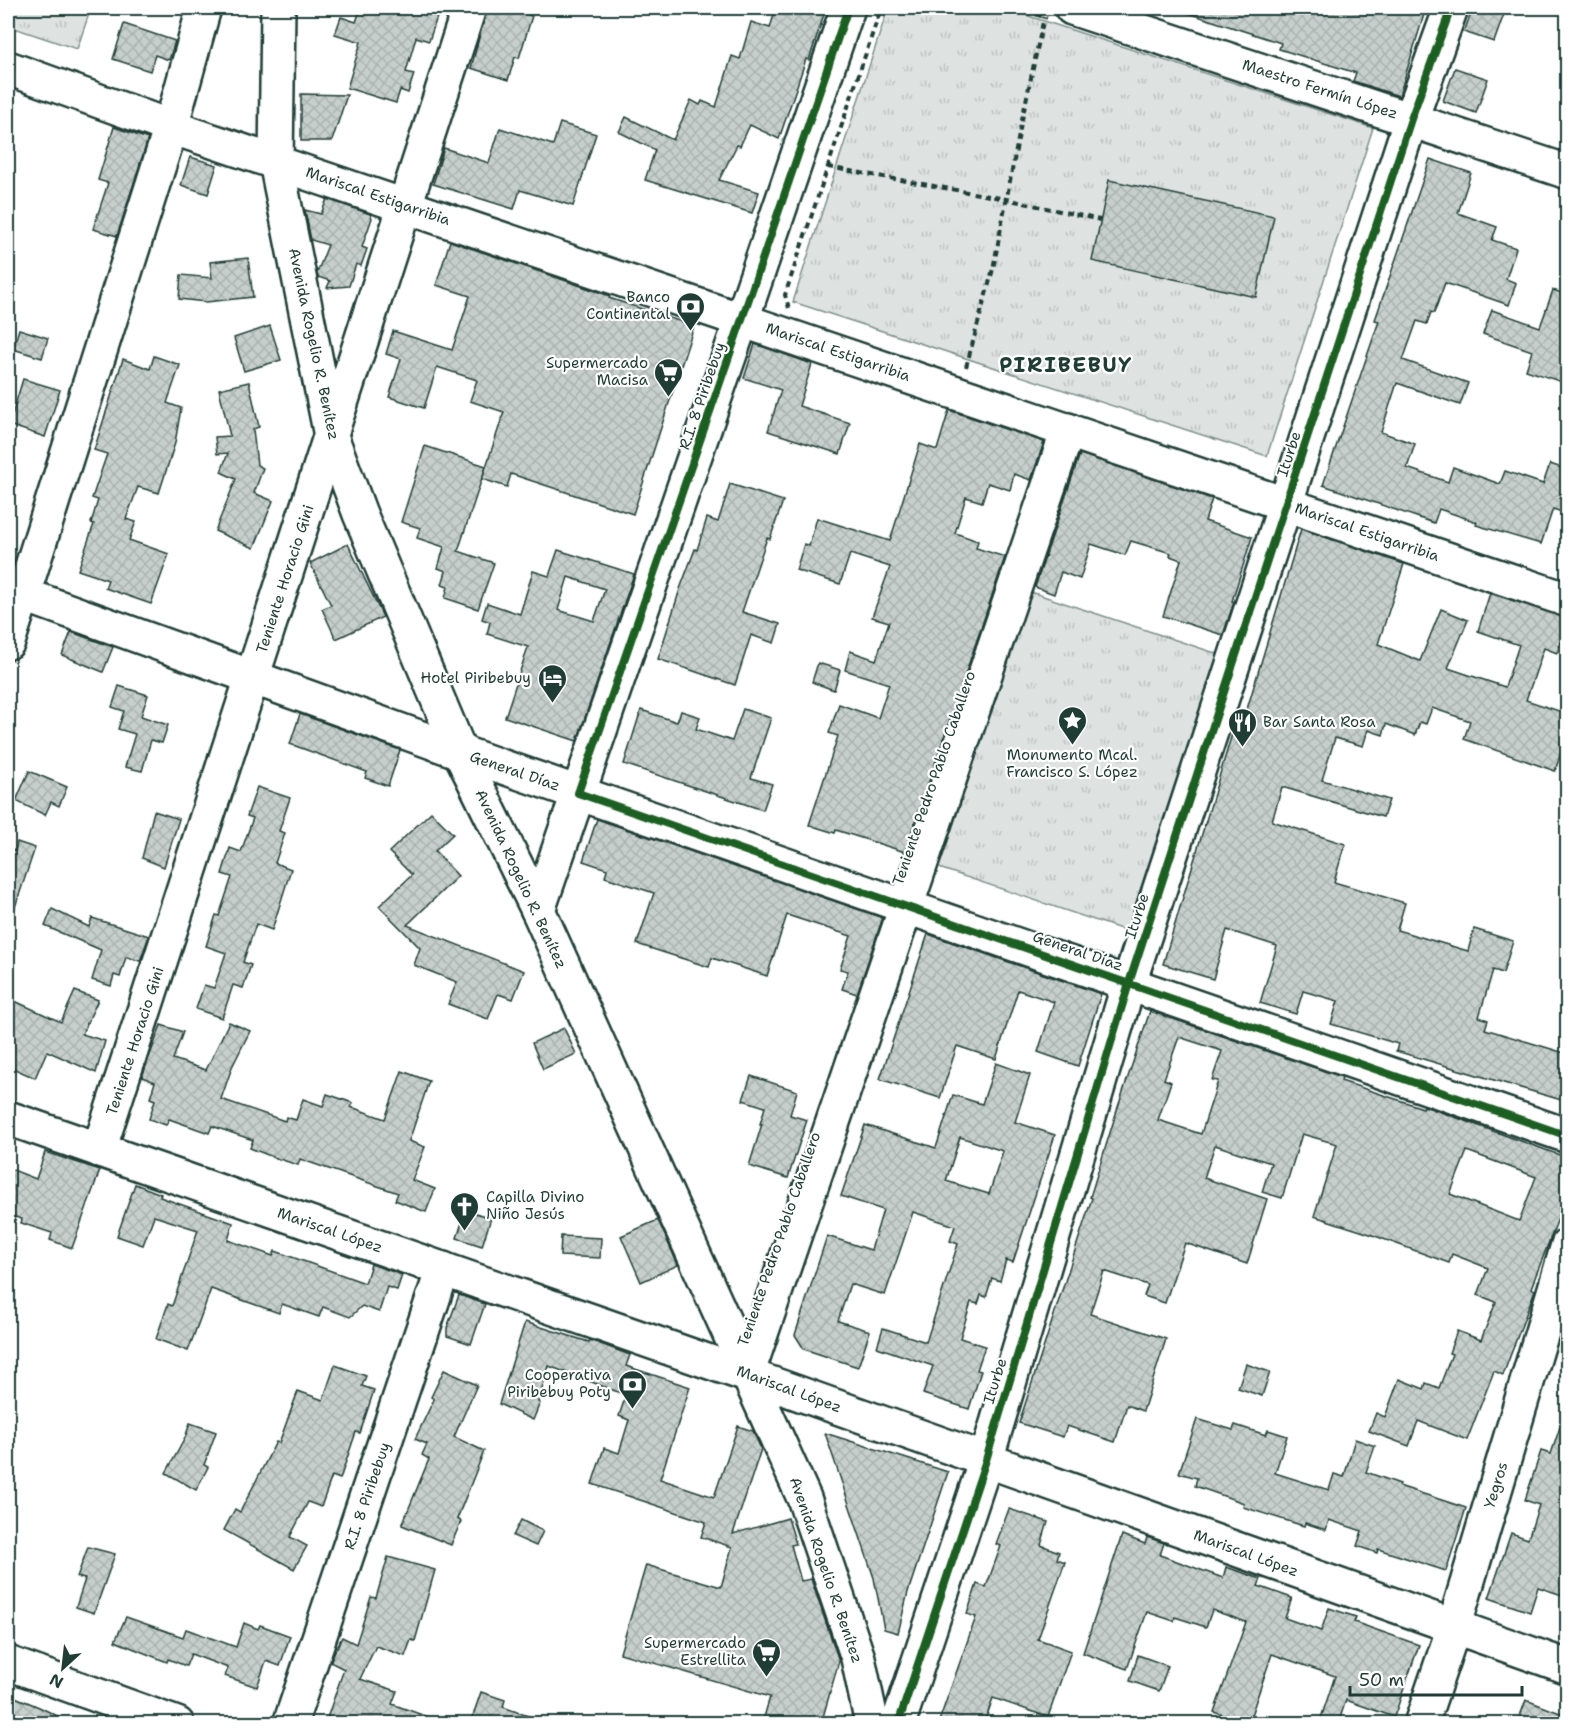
<svg xmlns="http://www.w3.org/2000/svg" width="1575" height="1731" viewBox="0 0 1575 1731" font-family="'Shantell Sans',sans-serif">
<defs>
<pattern id="grass-tufts" width="24" height="20" patternUnits="userSpaceOnUse" patternTransform="scale(1.5)"><rect width="24" height="20" fill="#dee3e2"/><path d="M3 7l-1-3M5 7V3M7 7l1-3M15 17l-1-3M17 17v-4M19 17l1-3" fill="none" stroke="#bec4c2"/></pattern>
<pattern id="building-cross-hatch" width="8" height="8" patternUnits="userSpaceOnUse" patternTransform="scale(1.5)"><rect width="8" height="8" fill="#c7cfcc"/><path d="M0 0l8 8M0 8l8-8" fill="none" stroke="#aab3b0"/></pattern>
</defs>
<rect width="100%" height="100%" fill="#fff"/>
<filter id="ink" filterUnits="userSpaceOnUse"><feTurbulence type="fractalNoise" baseFrequency=".0167" numOctaves="2"/><feDisplacementMap in="SourceGraphic" scale="12" xChannelSelector="R" yChannelSelector="G"/><feConvolveMatrix kernelMatrix="1 2 1 2 8 2 1 2 1" color-interpolation-filters="sRGB"/></filter>
<g filter="url(#ink)">
<g fill="url(#grass-tufts)" stroke="#7e908b" stroke-width="1.5">
<polygon points="8,8 91,8 77,49 8,26"/>
<polygon points="888,8 1004,8 1373,128 1267,456 793,302"/>
<polygon points="1031,592 1218,654 1127,931 939,868"/>
</g>
<g fill="url(#building-cross-hatch)" stroke="#1f3d34" stroke-width="1.5" fill-rule="evenodd">
<polygon points="361,8 440,8 429,41 416,37 406,72 414,74 408,93 400,90 396,103 347,88 361,42 335,34 341,17 356,22"/>
<polygon points="487,8 503,8 532,16 519,58 515,57 508,80 471,68"/>
<polygon points="776,8 826,8 809,60 806,59 779,139 750,125 740,146 737,145 719,180 759,192 752,213 645,180 655,150 619,132 626,117 673,140 691,100 700,105 702,101 716,107 732,56 740,59 751,22 770,28"/>
<polygon points="1186,8 1354,8 1374,14 1376,8 1426,8 1399,96 1353,81 1356,73 1279,49 1281,43 1185,12"/>
<polygon points="1473,8 1485,8 1504,14 1494,42 1464,32"/>
<polygon points="124,24 175,41 169,60 155,55 150,71 113,59"/>
<polygon points="1455,68 1488,79 1476,113 1443,101"/>
<polygon points="301,94 347,95 332,141 301,141"/>
<polygon points="560,123 596,134 573,206 520,190 514,209 433,184 444,148 489,163 500,128 553,145"/>
<polygon points="114,127 148,139 117,236 93,229 108,183 98,180"/>
<polygon points="190,157 217,165 208,194 181,185"/>
<polygon points="1430,159 1471,173 1458,213 1497,227 1492,240 1516,248 1506,279 1516,283 1509,305 1445,283 1434,313 1431,312 1427,324 1417,321 1403,360 1468,383 1460,405 1397,383 1381,432 1415,444 1407,468 1448,482 1453,467 1500,484 1505,471 1543,484 1550,464 1568,470 1568,514 1553,509 1541,544 1476,525 1477,522 1439,509 1434,523 1323,485 1379,321 1375,320"/>
<polygon points="1109,180 1274,216 1256,297 1092,261"/>
<polygon points="327,199 370,214 372,218 362,247 367,249 361,266 356,264 349,286 327,288 330,281 318,277 317,273 328,245 311,240 305,210 321,214"/>
<polygon points="450,241 610,296 609,298 694,326 633,514 511,474 507,487 482,479 504,412 470,401 477,380 437,367 424,408 389,397 401,359 386,354 393,331 452,350 470,296 436,285"/>
<polygon points="248,258 253,297 206,302 179,299 181,275 212,278 210,262"/>
<polygon points="1553,290 1568,295 1568,384 1526,370 1532,351 1483,334 1492,310 1540,327"/>
<polygon points="270,326 281,360 244,371 234,338"/>
<polygon points="19,329 48,338 42,358 13,349"/>
<polygon points="755,344 812,364 799,406 850,423 840,454 768,431 781,390 744,378"/>
<polygon points="154,356 180,365 167,403 181,408 175,443 159,493 138,487 126,519 136,522 129,540 169,554 151,604 105,588 108,580 78,570 94,524 91,523 98,500 92,498 107,454 94,450 123,359 150,369"/>
<polygon points="23,379 60,390 45,437 9,425"/>
<polygon points="249,382 259,427 253,429 257,465 263,468 254,493 273,501 254,548 215,531 236,479 221,472 228,453 217,454 215,437 230,436 219,389"/>
<polygon points="949,410 1044,442 1031,480 1014,474 1010,490 988,483 982,502 966,497 955,533 978,541 976,548 1005,557 905,852 836,830 835,833 809,825 838,736 829,733 839,704 878,718 889,684 845,670 850,651 876,660 889,622 872,617 890,567 850,554 840,584 796,570 804,544 809,546 817,518 890,541 920,444 937,450"/>
<polygon points="425,446 486,466 458,551 494,563 478,609 445,598 448,587 442,585 446,571 438,568 444,547 417,538 420,528 401,522"/>
<polygon points="1080,454 1212,499 1205,521 1252,537 1232,601 1234,602 1223,635 1163,616 1181,560 1170,556 1171,553 1131,541 1125,555 1091,544 1080,579 1061,572 1054,594 1035,587"/>
<polygon points="730,484 783,501 770,539 767,538 742,612 780,624 774,643 751,635 735,685 658,659 680,589 695,549 697,550 707,518 718,522"/>
<polygon points="1301,529 1404,564 1378,644 1420,661 1441,609 1468,620 1448,668 1505,687 1519,645 1478,631 1490,593 1568,618 1568,644 1561,642 1557,653 1544,648 1526,700 1568,714 1568,732 1555,771 1464,739 1470,721 1432,708 1426,724 1420,722 1415,735 1386,724 1383,735 1368,730 1363,746 1335,738 1322,780 1389,800 1383,817 1282,787 1272,821 1345,844 1334,882 1405,903 1397,930 1468,951 1474,929 1513,941 1503,973 1493,970 1479,1017 1488,1020 1485,1029 1568,1054 1568,1102 1396,1051 1398,1044 1331,1024 1338,1001 1303,991 1296,1014 1260,1003 1277,946 1227,930 1213,979 1163,964 1232,734 1239,736"/>
<polygon points="348,544 383,617 336,639 322,609 331,605 310,563"/>
<path d="M558,550L634,574L577,741L505,717L528,647L487,634L490,622L482,619L487,603L520,614L533,571L549,576ZM568,577L605,589L594,621L558,610Z"/>
<polygon points="71,632 113,647 103,672 62,655"/>
<polygon points="818,663 840,670 834,690 812,682"/>
<polygon points="119,686 148,695 141,716 168,725 162,743 151,740 142,771 125,767 135,734 118,729 124,711 112,707"/>
<polygon points="743,709 771,718 751,778 772,784 763,810 624,764 641,710 677,722 681,711 700,717 696,729 732,741"/>
<polygon points="300,714 400,750 388,786 365,778 367,772 290,744"/>
<polygon points="29,771 67,787 59,806 51,802 45,815 16,801"/>
<polygon points="257,787 290,798 279,831 285,833 275,863 291,869 272,930 256,924 243,962 251,965 243,988 233,985 222,1018 196,1009 204,985 214,988 226,953 206,946 216,915 219,916 232,877 222,874 230,848 241,852 253,818 247,816"/>
<polygon points="154,811 179,819 164,867 142,858"/>
<polygon points="431,812 453,834 435,851 458,876 407,925 524,971 513,999 498,994 488,1019 448,1004 457,982 414,965 420,948 379,906 412,875 389,852"/>
<polygon points="597,819 880,917 882,920 857,994 842,989 848,971 840,969 851,936 787,915 767,976 712,958 709,967 637,944 654,893 605,877 607,869 583,861"/>
<polygon points="17,842 35,848 12,916 8,916 8,848 15,851"/>
<polygon points="52,909 89,927 92,918 149,936 140,961 126,957 120,977 114,975 111,986 92,980 101,950 45,926"/>
<polygon points="928,934 1101,994 1078,1066 1038,1052 1054,1002 1018,990 996,1059 957,1046 940,1098 880,1079"/>
<polygon points="75,991 98,1000 82,1034 105,1041 96,1073 47,1051 35,1078 8,1066 8,998 61,1022"/>
<path d="M1150,1011L1342,1077L1341,1081L1423,1108L1424,1106L1568,1158V1193L1531,1288L1535,1290L1503,1375L1494,1371L1467,1440L1418,1421L1409,1446L1369,1431L1376,1413L1385,1417L1399,1379L1424,1389L1426,1383L1439,1388L1452,1354L1449,1353L1457,1331L1481,1340L1496,1302L1478,1295L1488,1268L1452,1254L1449,1263L1367,1233L1314,1216L1337,1144L1302,1134L1282,1198L1262,1192L1271,1163L1215,1145L1204,1178L1267,1199L1247,1264L1185,1243L1165,1303L1144,1296L1148,1285L1104,1271L1090,1314L1166,1339L1143,1411L1127,1405L1115,1442L1067,1426L1063,1437L1019,1423L1092,1198L1090,1197L1118,1107ZM1179,1037L1222,1051L1212,1080L1218,1081L1201,1134L1158,1120L1171,1082L1164,1079ZM1467,1151L1536,1177L1519,1221L1450,1194Z"/>
<polygon points="229,1022 250,1031 232,1067 221,1099 285,1121 286,1117 296,1120 303,1099 323,1106 327,1094 353,1103 351,1107 385,1119 402,1071 429,1081 409,1141 425,1147 412,1180 435,1189 426,1212 395,1200 398,1193 300,1159 298,1165 273,1157 250,1148 253,1140 212,1126 209,1133 169,1119 166,1125 149,1119 155,1100 150,1098 155,1082 142,1077 161,1025 183,1032 173,1059 206,1070"/>
<polygon points="564,1028 576,1054 543,1069 532,1043"/>
<path d="M996,1063L1030,1075L1015,1122L1055,1135L1013,1262L1006,1260L1000,1281L992,1278L986,1297L981,1295L978,1304L971,1302L960,1338L985,1346L977,1370L981,1371L969,1409L923,1394L933,1366L877,1347L883,1328L926,1342L958,1244L950,1241L955,1226L913,1212L885,1295L850,1284L838,1321L870,1331L858,1367L804,1349L795,1335L827,1236L871,1250L883,1210L841,1196L865,1125L936,1148L953,1095L982,1104ZM960,1137L1003,1151L989,1194L946,1181Z"/>
<polygon points="751,1076 797,1091 790,1115 807,1120 788,1178 749,1166 762,1124 760,1124 765,1107 743,1100"/>
<polygon points="45,1152 100,1170 72,1248 50,1240 52,1233 21,1223 22,1219 8,1215 8,1168 36,1179"/>
<polygon points="135,1184 161,1194 160,1197 233,1223 228,1240 273,1256 275,1251 365,1283 371,1264 402,1275 397,1290 387,1287 379,1312 362,1306 350,1317 323,1307 319,1317 282,1304 279,1313 211,1289 188,1351 156,1339 168,1304 172,1306 198,1230 154,1216 143,1245 117,1236"/>
<polygon points="466,1210 491,1218 482,1246 457,1238"/>
<polygon points="658,1220 678,1265 641,1282 621,1236"/>
<polygon points="561,1236 601,1238 600,1258 560,1256"/>
<polygon points="459,1295 485,1304 471,1344 447,1336 447,1328"/>
<polygon points="525,1322 589,1342 590,1340 630,1355 626,1366 690,1387 660,1479 714,1497 738,1426 753,1431 761,1449 733,1534 788,1518 796,1544 791,1545 801,1581 811,1579 839,1661 821,1724 762,1724 770,1697 620,1653 646,1565 721,1587 732,1547 701,1537 706,1522 592,1484 604,1448 619,1453 629,1420 619,1416 626,1395 549,1366 538,1402 540,1403 533,1420 499,1404"/>
<polygon points="1246,1364 1270,1372 1262,1396 1238,1388"/>
<polygon points="335,1365 366,1376 362,1386 374,1390 360,1433 356,1432 340,1479 332,1476 321,1507 308,1502 290,1537 307,1546 294,1569 224,1530 235,1509 240,1512 276,1442 279,1443 298,1391 323,1400"/>
<polygon points="444,1370 477,1385 454,1437 484,1451 457,1519 461,1521 451,1545 402,1525 429,1459 422,1455 427,1444 415,1439 434,1399 431,1397"/>
<polygon points="1564,1415 1568,1415 1568,1597 1538,1587 1530,1612 1489,1598 1511,1533 1528,1539 1539,1505 1525,1500 1541,1451 1551,1454"/>
<polygon points="1197,1419 1233,1430 1235,1425 1266,1435 1268,1430 1287,1436 1275,1473 1329,1490 1334,1474 1344,1477 1355,1439 1375,1446 1366,1472 1400,1484 1399,1486 1466,1508 1446,1571 1378,1549 1377,1553 1357,1546 1362,1531 1329,1520 1326,1530 1305,1523 1304,1526 1243,1507 1244,1503 1195,1486 1197,1478 1179,1473"/>
<polygon points="190,1423 216,1432 204,1465 208,1467 196,1490 166,1473 185,1438"/>
<polygon points="825,1433 948,1472 908,1592 898,1633 884,1629 874,1578"/>
<polygon points="1009,1509 1048,1522 1041,1545 1059,1552 1057,1559 1065,1562 1038,1639 1071,1651 1048,1717 993,1698 984,1724 938,1724 976,1617 967,1614 977,1584 986,1587 1001,1546 996,1544"/>
<polygon points="521,1520 543,1531 536,1546 513,1536"/>
<polygon points="1122,1535 1145,1544 1147,1537 1164,1543 1160,1555 1223,1578 1226,1567 1261,1579 1258,1586 1292,1598 1285,1618 1321,1631 1329,1608 1356,1617 1354,1622 1419,1645 1394,1717 1346,1700 1338,1724 1319,1724 1335,1676 1272,1654 1248,1724 1214,1712 1246,1622 1212,1610 1206,1627 1175,1617 1174,1621 1147,1612 1127,1669 1083,1653"/>
<polygon points="88,1547 115,1554 94,1613 76,1607 85,1579 77,1577"/>
<polygon points="388,1557 435,1570 415,1641 411,1640 405,1656 376,1646 360,1679 397,1691 392,1704 439,1721 439,1724 325,1724 344,1669 330,1662 334,1653 342,1637 356,1644 371,1597 376,1598"/>
<polygon points="126,1617 183,1637 186,1629 236,1647 244,1623 258,1629 260,1625 290,1636 280,1666 266,1661 257,1687 225,1676 228,1668 191,1654 186,1666 168,1659 167,1662 115,1641"/>
<polygon points="1138,1655 1168,1666 1159,1691 1130,1681"/>
<polygon points="481,1692 505,1700 503,1707 542,1721 541,1724 470,1724"/>
<polygon points="8,1694 39,1707 74,1724 8,1724"/>
<polygon points="1526,1700 1568,1716 1568,1724 1517,1724"/>
</g>
<g fill="none" stroke-linecap="round" stroke-linejoin="round">
<defs>
<g id="minor">
<polyline points="1072,8 1568,172"/>
<polyline points="8,68 171,127 1568,600"/>
<polyline points="8,589 460,752 1568,1136"/>
<polyline points="8,642 171,127 204,8"/>
<polyline points="538,910 742,319 848,8"/>
<polyline points="8,1118 747,1375 1568,1667"/>
<polyline points="99,1150 469,8"/>
<polyline points="747,1375 1068,430"/>
<polyline points="8,1663 177,1724"/>
<polyline points="290,1724 443,1269"/>
<polyline points="898,1724 986,1460 1129,983 1411,119 1451,8"/>
<polyline points="1421,1724 1454,1627 1568,1245"/>
</g>
<polyline id="major" points="278,8 276,162 331,436 360,514 460,752 538,910 804,1498 858,1658 872,1724"/>
</defs>
<use href="#minor" stroke="#1f3d34" stroke-width="38"/>
<use href="#major" stroke="#1f3d34" stroke-width="38"/>
<g stroke="#1f3d34" stroke-width="4" stroke-dasharray="6 4.5" stroke-linecap="butt">
<polyline points="1016,8 1047,18"/>
<polyline points="828,167 1006,199 1100,220"/>
<polyline points="789,308 785,295 881,8"/>
<polyline points="966,367 993,269 1020,129 1044,17"/>
</g>
<use href="#minor" stroke="#fff" stroke-width="33"/>
<use href="#major" stroke="#fff" stroke-width="33"/>
<defs>
<g id="cycleway">
<polyline points="848,8 742,319 578,793 1568,1136"/>
<polyline points="898,1724 986,1460 1129,983 1411,119 1451,8"/>
</g>
</defs>
<use href="#cycleway" stroke="#fff" stroke-width="11"/>
<use href="#cycleway" stroke="#1b5e20" stroke-width="8"/>
</g>
</g>
<defs>
<symbol id="bank-pin" viewBox="-11 -11 22 30"><path d="M0 17L-7.5 6A9.5 9.5 0 1 1 7.5 6Z" fill="#1f3d34" stroke="#fff"/><path d="M-6-4H6V4H-6ZM0-2.3a2.3 2.3 0 1 0 0 4.6a2.3 2.3 0 1 0 0-4.6Z" fill="#fff"/></symbol>
<symbol id="supermarket-pin" viewBox="-11 -11 22 30"><path d="M0 17L-7.5 6A9.5 9.5 0 1 1 7.5 6Z" fill="#1f3d34" stroke="#fff"/><path d="M-6-5.5h2.5l.6 2H6L4.5 2H-2.5L-4.4-4H-6ZM-1.5 3.2a1.3 1.3 0 1 0 .1 0ZM3 3.2a1.3 1.3 0 1 0 .1 0Z" fill="#fff"/></symbol>
<symbol id="hotel-pin" viewBox="-11 -11 22 30"><path d="M0 17L-7.5 6A9.5 9.5 0 1 1 7.5 6Z" fill="#1f3d34" stroke="#fff"/><path d="M-6-4.5h1.5V1H6V5H4.5V3h-9V5H-6ZM-4 0a1.8 1.8 0 1 1 3.6 0ZM.5 0V-2.5h3Q6-2.5 6 0Z" fill="#fff"/></symbol>
<symbol id="sight-pin" viewBox="-11 -11 22 30"><path d="M0 17L-7.5 6A9.5 9.5 0 1 1 7.5 6Z" fill="#1f3d34" stroke="#fff"/><path d="M0-6L1.8-2.2L6-1.7L2.9 1.2L3.7 5.4L0 3.3L-3.7 5.4L-2.9 1.2L-6-1.7L-1.8-2.2Z" fill="#fff"/></symbol>
<symbol id="restaurant-pin" viewBox="-11 -11 22 30"><path d="M0 17L-7.5 6A9.5 9.5 0 1 1 7.5 6Z" fill="#1f3d34" stroke="#fff"/><path d="M-5-6h1v4h1v-4h1v4h1v-4h1v5L-1.5 .5V6h-2V.5L-5-1ZM5-6V6H3V1.5H1.5Q1.5-4 5-6Z" fill="#fff"/></symbol>
<symbol id="church-pin" viewBox="-11 -11 22 30"><path d="M0 17L-7.5 6A9.5 9.5 0 1 1 7.5 6Z" fill="#1f3d34" stroke="#fff"/><path d="M-1.2-6h2.4v3.5h3.3v2.4h-3.3V6h-2.4V-.1h-3.3v-2.4h3.3Z" fill="#fff"/></symbol>
</defs>
<g fill-rule="evenodd">
<use href="#bank-pin" x="674" y="290" width="33" height="45"/>
<use href="#supermarket-pin" x="652" y="356" width="33" height="45"/>
<use href="#hotel-pin" x="536" y="662" width="33" height="45"/>
<use href="#sight-pin" x="1056" y="704" width="33" height="45"/>
<use href="#restaurant-pin" x="1226" y="706" width="33" height="45"/>
<use href="#church-pin" x="448" y="1190" width="33" height="45"/>
<use href="#bank-pin" x="616" y="1368" width="33" height="45"/>
<use href="#supermarket-pin" x="750" y="1636" width="33" height="45"/>
</g>
<g text-anchor="middle" stroke-width="4.5" stroke-linejoin="round" paint-order="stroke">
<g font-size="15" fill="#1f3d34" stroke="#fff">
<text transform="translate(1320 89) rotate(18)" y="5">Maestro Fermín López</text>
<text transform="translate(378 196) rotate(19)" y="5">Mariscal Estigarribia</text>
<text transform="translate(314 344) rotate(78)" y="5">Avenida Rogelio R. Benítez</text>
<text transform="translate(838 352) rotate(19)" y="5">Mariscal Estigarribia</text>
<text transform="translate(702 396) rotate(-71)" y="5">R.I. 8 Piribebuy</text>
<text transform="translate(1289 454) rotate(-72)" y="5">Iturbe</text>
<text transform="translate(1367 532) rotate(19)" y="5">Mariscal Estigarribia</text>
<text transform="translate(285 579) rotate(-72)" y="5">Teniente Horacio Gini</text>
<text transform="translate(515 771) rotate(19)" y="5">General Díaz</text>
<text transform="translate(934 778) rotate(-71)" y="5">Teniente Pedro Pablo Caballero</text>
<text transform="translate(521 879) rotate(65)" y="5">Avenida Rogelio R. Benítez</text>
<text transform="translate(1137 916) rotate(-72)" y="5">Iturbe</text>
<text transform="translate(1078 951) rotate(19)" y="5">General Díaz</text>
<text transform="translate(135 1041) rotate(-72)" y="5">Teniente Horacio Gini</text>
<text transform="translate(330 1230) rotate(19)" y="5">Mariscal López</text>
<text transform="translate(779 1239) rotate(-71)" y="5">Teniente Pedro Pablo Caballero</text>
<text transform="translate(995 1381) rotate(-73)" y="5">Iturbe</text>
<text transform="translate(789 1389) rotate(20)" y="5">Mariscal López</text>
<text transform="translate(1496 1485) rotate(-73)" y="5">Yegros</text>
<text transform="translate(367 1496) rotate(-71)" y="5">R.I. 8 Piribebuy</text>
<text transform="translate(1246 1553) rotate(20)" y="5">Mariscal López</text>
<text transform="translate(826 1570) rotate(71)" y="5">Avenida Rogelio R. Benítez</text>
</g>
<g font-size="15" fill="#1f3d34" stroke="#fff" text-anchor="end">
<text x="670" y="302">Banco<tspan x="670" dy="17">Continental</tspan></text>
<text x="648" y="368">Supermercado<tspan x="648" dy="17">Macisa</tspan></text>
<text x="531" y="683">Hotel Piribebuy</text>
<text x="1263" y="727" text-anchor="start">Bar Santa Rosa</text>
<text x="1072" y="760" text-anchor="middle">Monumento Mcal.<tspan x="1072" dy="17">Francisco S. López</tspan></text>
<text x="486" y="1202" text-anchor="start">Capilla Divino<tspan x="486" dy="17">Niño Jesús</tspan></text>
<text x="611" y="1380">Cooperativa<tspan x="611" dy="17">Piribebuy Poty</tspan></text>
<text x="746" y="1648">Supermercado<tspan x="746" dy="17">Estrellita</tspan></text>
</g>
<g font-size="21" font-weight="bold" letter-spacing="1.5" fill="#1f3d34" stroke="#fff">
<text x="1066" y="372">PIRIBEBUY</text>
</g>
</g>
<rect width="1575" height="1731" fill="none" stroke="#fff" stroke-width="30"/>
<rect x="15" y="15" width="1545" height="1701" fill="none" stroke="#1f3d34" stroke-width="2" filter="url(#ink)"/>
<g transform="translate(63 1668) rotate(207)" stroke="#ffffff" stroke-width="4.5" paint-order="stroke">
<path d="M0-4.5L10 22L0 15L-10 22Z" fill="#1f3d34"/>
<text y="-9" font-size="16" font-weight="bold" text-anchor="middle" fill="#1f3d34">N</text>
</g>
<path d="M1350 1686v9h172v-9" fill="none" stroke="#1f3d34" stroke-width="3"/>
<text x="1359" y="1686" font-size="18" fill="#1f3d34" stroke="#ffffff" stroke-width="4.5" paint-order="stroke">50 m</text>
</svg>
